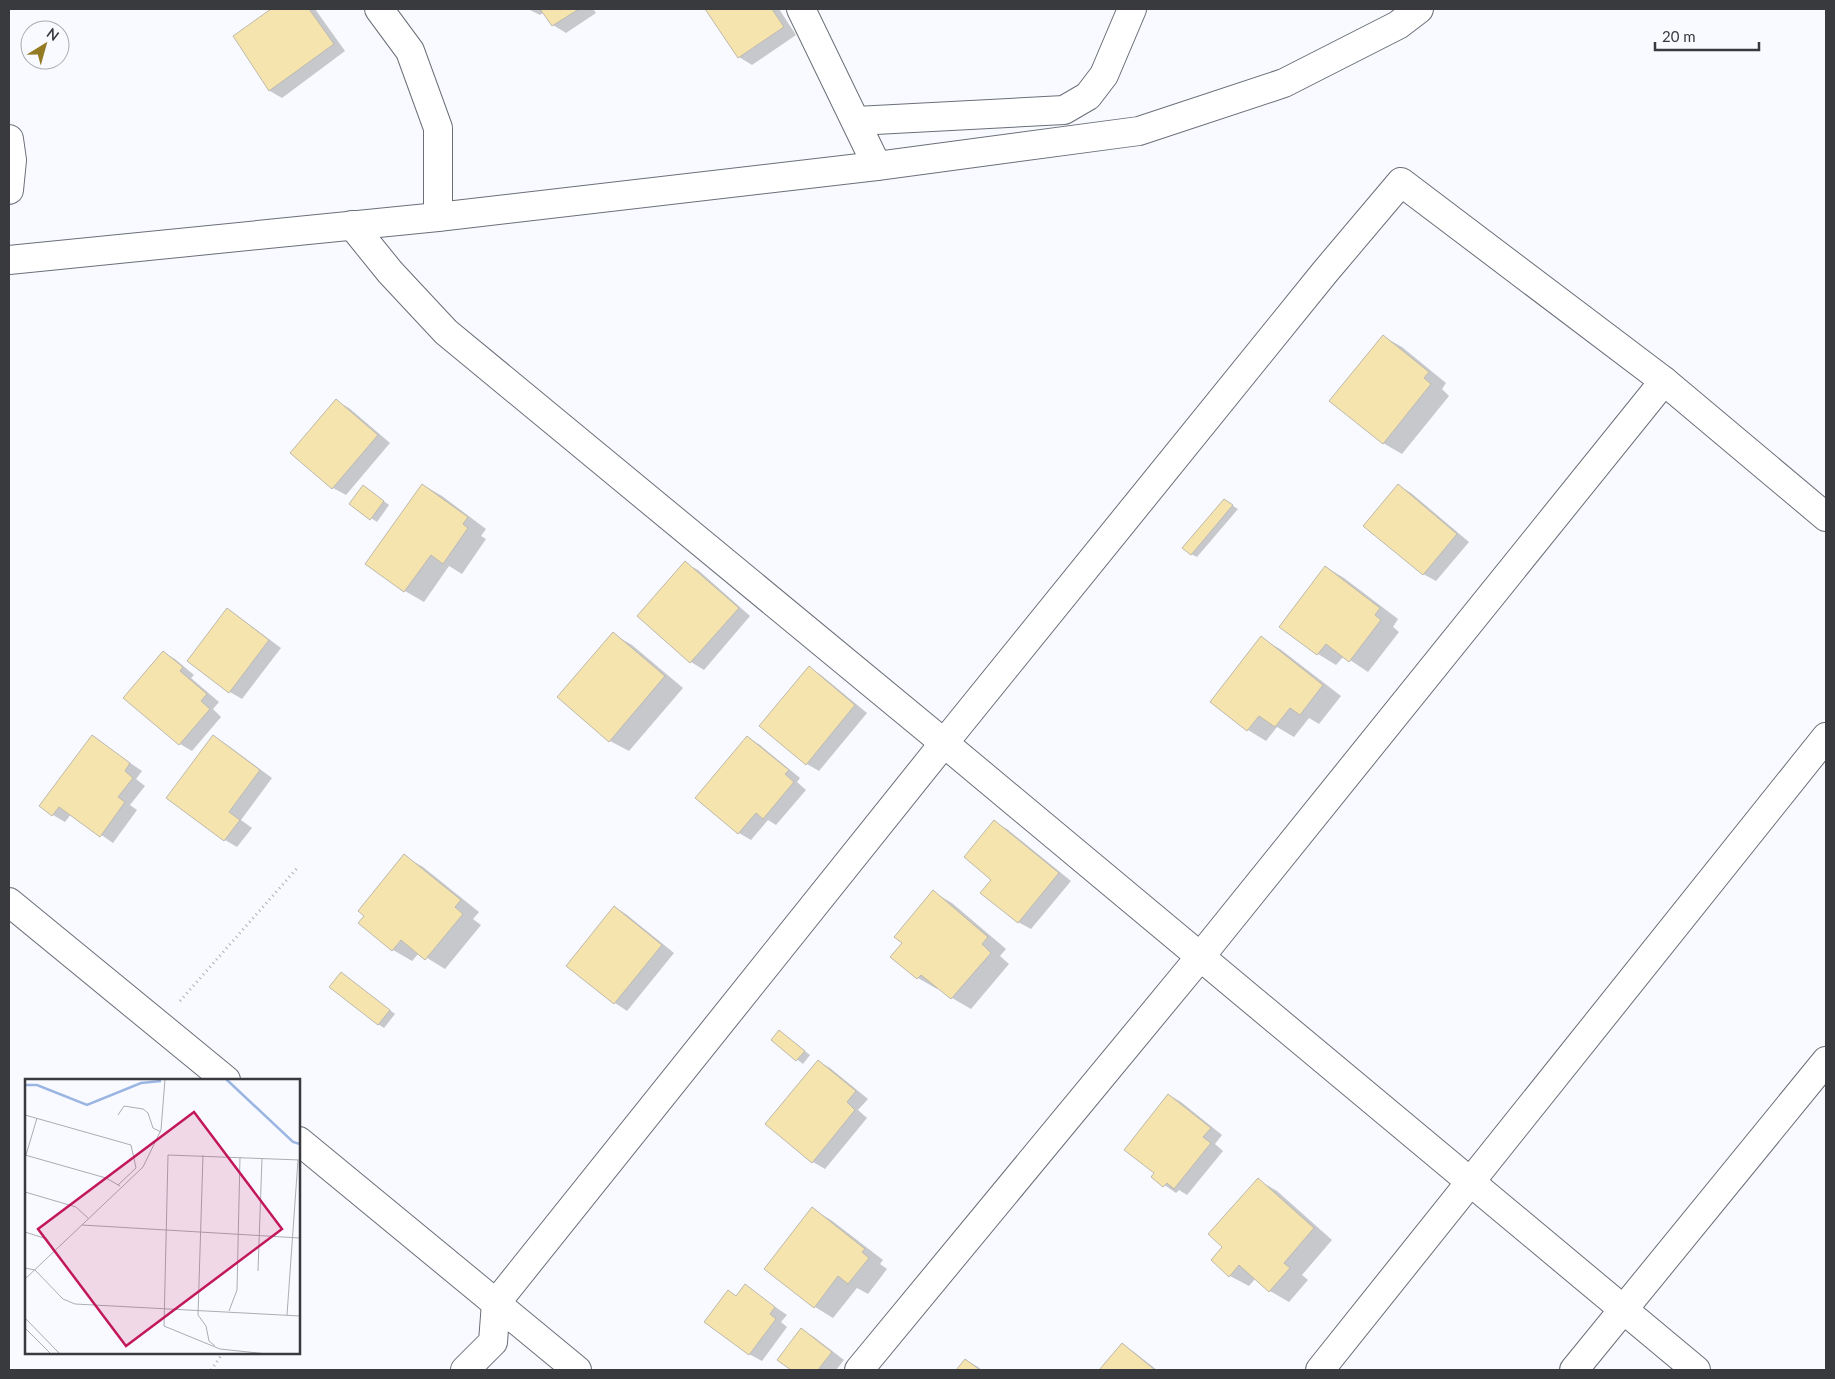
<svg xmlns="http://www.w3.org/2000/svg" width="1835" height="1379" viewBox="0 0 1835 1379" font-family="Lato,sans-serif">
<rect width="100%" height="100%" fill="#f8faff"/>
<g fill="#0003">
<polygon points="273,9 315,9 345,51 282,98 270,91 235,36"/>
<polygon points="528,9 593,9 596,13 566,33 553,25 544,12 540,15"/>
<polygon points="706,9 779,9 796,35 752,65 739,57"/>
<polygon points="1384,337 1402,347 1446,383 1442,389 1449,396 1402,454 1383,443"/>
<polygon points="336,401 349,408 390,443 346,495 333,488 292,453"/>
<polygon points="423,485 442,496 486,529 481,536 486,539 462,574 449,566 424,602 405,591 367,564"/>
<polygon points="1398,485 1411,493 1469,542 1436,581 1423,574"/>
<polygon points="369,490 389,505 377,522 371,518"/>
<polygon points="1230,504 1238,509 1197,557 1191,554"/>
<polygon points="685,563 698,570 750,616 704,670 691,662 639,616"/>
<polygon points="1326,567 1344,578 1398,619 1393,627 1399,632 1368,672 1344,656 1336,665 1318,654 1281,626"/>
<polygon points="227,609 239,617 281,648 242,699 230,692"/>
<polygon points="613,634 632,645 683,688 629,751 610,741"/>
<polygon points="1261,638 1280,649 1341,696 1319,724 1309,718 1294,737 1277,727 1266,741 1248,730"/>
<polygon points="163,652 175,659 194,675 191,678 219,702 213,709 221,717 192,751 180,744"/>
<polygon points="809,668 821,675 867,713 819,771 807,764 761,726"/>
<polygon points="213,736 226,744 272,778 241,820 252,828 237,847 225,840"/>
<polygon points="92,737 142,771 136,779 145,786 130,805 137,810 113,843 71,814 65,822 53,815"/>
<polygon points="748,737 760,745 800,778 797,782 806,790 776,825 768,820 751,840 739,833 697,798"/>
<polygon points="994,822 1007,829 1071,881 1031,929 1018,922 993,880"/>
<polygon points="404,856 423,867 479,912 473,919 481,925 445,969 419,953 412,961 393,950 359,923"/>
<polygon points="933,892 952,903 1006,949 1000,956 1009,964 971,1009 952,998 938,987 937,989 918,978 892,957 903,943"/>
<polygon points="615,907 627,915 674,953 627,1011 615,1003 568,966"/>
<polygon points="347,977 395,1014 384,1028 378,1024"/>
<polygon points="780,1032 810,1055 803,1064 772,1040"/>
<polygon points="818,1061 830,1068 868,1099 858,1110 867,1118 825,1169 813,1162"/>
<polygon points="1169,1095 1181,1102 1222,1135 1215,1144 1223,1151 1187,1195 1179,1190 1176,1193 1153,1177 1156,1173"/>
<polygon points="1258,1180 1277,1191 1332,1240 1302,1275 1308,1280 1289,1302 1270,1291 1256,1278 1249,1286 1230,1276 1224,1247"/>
<polygon points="812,1209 831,1220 883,1260 880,1264 887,1269 868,1294 857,1288 833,1318 815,1307"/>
<polygon points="745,1286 787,1315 781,1322 787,1327 762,1361 749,1354 737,1297"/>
<polygon points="802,1330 814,1337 844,1360 836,1370 793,1370 779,1360"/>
<polygon points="1122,1344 1134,1352 1157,1370 1101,1370"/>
<polygon points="966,1360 978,1367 982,1370 958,1370"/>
</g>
<g fill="#f5e4ae" stroke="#bdb9ae">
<polygon points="271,9 309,9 334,44 269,91 233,36"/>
<polygon points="540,9 579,9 552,26"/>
<polygon points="705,9 772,9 784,27 738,58"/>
<polygon points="1383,335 1429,372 1424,378 1431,384 1383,444 1329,401"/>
<polygon points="336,399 378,435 332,489 290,453"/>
<polygon points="422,484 468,517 463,524 468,528 443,564 431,555 404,592 365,564"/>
<polygon points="1398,484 1457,534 1423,575 1363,526"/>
<polygon points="363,485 384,501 370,520 349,504"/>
<polygon points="1224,499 1233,505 1191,555 1182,548"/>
<polygon points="685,561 739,608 690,663 637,616"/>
<polygon points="1325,566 1380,608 1375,615 1381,620 1349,662 1326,644 1317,655 1279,627"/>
<polygon points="227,608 269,640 229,693 187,661"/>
<polygon points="613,632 665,676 609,742 557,697"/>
<polygon points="1261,636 1323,685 1300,715 1290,708 1275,727 1259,716 1247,731 1210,702"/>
<polygon points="163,651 183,667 180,671 207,694 201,701 210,709 179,745 123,698"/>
<polygon points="809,666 855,705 806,765 759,726"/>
<polygon points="92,735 130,763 125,771 133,778 118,797 125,802 100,837 59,807 52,816 39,806"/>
<polygon points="213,735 260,770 229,812 240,820 224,841 166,798"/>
<polygon points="747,736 789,770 785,774 794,782 763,819 756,813 738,834 695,798"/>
<polygon points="994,820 1059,873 1018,923 980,893 991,880 964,857"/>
<polygon points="404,854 461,900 455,907 463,914 425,960 401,940 392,951 358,923 364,916 358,911"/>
<polygon points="933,890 988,937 982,944 991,953 951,999 921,975 917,979 890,957 902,943 894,937"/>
<polygon points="614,906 662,945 614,1004 566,966"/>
<polygon points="341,972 390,1010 378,1025 329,987"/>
<polygon points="779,1030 805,1051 796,1061 771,1040"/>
<polygon points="818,1060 856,1091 847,1102 855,1110 812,1163 765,1124"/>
<polygon points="1168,1094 1211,1128 1203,1137 1211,1143 1174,1189 1167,1183 1163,1187 1151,1177 1154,1173 1124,1150"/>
<polygon points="1258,1178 1314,1228 1284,1263 1290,1268 1269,1292 1239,1265 1229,1277 1211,1260 1222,1247 1208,1234"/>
<polygon points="812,1207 865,1249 862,1252 869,1258 848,1284 838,1276 814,1308 764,1269"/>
<polygon points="745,1284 775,1307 770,1314 776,1319 749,1355 704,1322 728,1290 736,1296"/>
<polygon points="801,1328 832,1352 818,1370 791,1370 777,1360"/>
<polygon points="1122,1343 1155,1370 1099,1370"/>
<polygon points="965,1359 980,1370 956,1370"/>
</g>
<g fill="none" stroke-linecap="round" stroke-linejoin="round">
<defs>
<g id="street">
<polyline points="379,9 410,51 438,128 438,217"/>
<polyline points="801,9 877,166"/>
<polyline points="856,121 1064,110 1088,96 1104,75 1132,9"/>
<polyline points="9,139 12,160 9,190"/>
<polyline points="352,225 390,272 446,332 944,743 1696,1370"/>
<polyline points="9,260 438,217 877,166 1139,131 1284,83 1398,25 1419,9"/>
<polyline points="9,902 226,1080"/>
<polyline points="299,1141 577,1370"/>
<polyline points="465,1370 493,1342 496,1303 944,743 1325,272 1401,182 1664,381 1826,517"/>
<polyline points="859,1370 1200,957 1664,381"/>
<polyline points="1320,1370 1826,737"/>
<polyline points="1574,1370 1826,1061"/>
</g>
</defs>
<use href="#street" stroke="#6a6f78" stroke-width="30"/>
<g stroke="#acaeb3" stroke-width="3" stroke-dasharray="1 4" stroke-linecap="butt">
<polyline points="180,1001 299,866"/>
<polyline points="211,1370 223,1353"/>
</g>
<use href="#street" stroke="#fff" stroke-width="28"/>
</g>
<g transform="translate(25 1079)">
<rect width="275" height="275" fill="#f8faff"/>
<path fill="none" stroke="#9bb5e3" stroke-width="2.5" d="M201,0L268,63L275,65M0,6H12L62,26L116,4L136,2"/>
<path fill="none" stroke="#abadb2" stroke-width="1" d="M0,36L106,66L111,89L93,106M93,36L99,27L118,30L123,34L128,49L136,53M0,76L81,99L95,107M1,76L12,39M178,76L173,236L181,247L184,262L190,267M0,113L51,128L64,140M57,146L275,159M0,153L22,160L29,173M0,189L10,191L38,220L50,225L275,237M233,192L237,79M0,200L118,88L136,51L140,0M204,232L212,211L215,78M262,236L273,81M0,239L35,275M0,249L26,275M242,275L195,270L139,247L143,76L275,81"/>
<path fill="#c2185b" fill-opacity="0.15" stroke="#c2185b" stroke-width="2.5" d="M169,33L257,150L101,267L13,150Z"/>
<rect width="275" height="275" fill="none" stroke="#383a3e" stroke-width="2.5"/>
</g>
<rect width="1835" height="1379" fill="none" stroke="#383a3e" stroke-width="20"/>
<g transform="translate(45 45) rotate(37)"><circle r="24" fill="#f8faff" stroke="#abadb2"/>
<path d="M0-4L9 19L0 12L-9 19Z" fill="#947a22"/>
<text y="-8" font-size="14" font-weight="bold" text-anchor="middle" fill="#383a3e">N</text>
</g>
<path d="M1655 42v8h104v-8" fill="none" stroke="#383a3e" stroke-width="2.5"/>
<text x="1662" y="42" font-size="15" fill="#383a3e" stroke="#f8faff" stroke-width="4" paint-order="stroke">20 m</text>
</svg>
